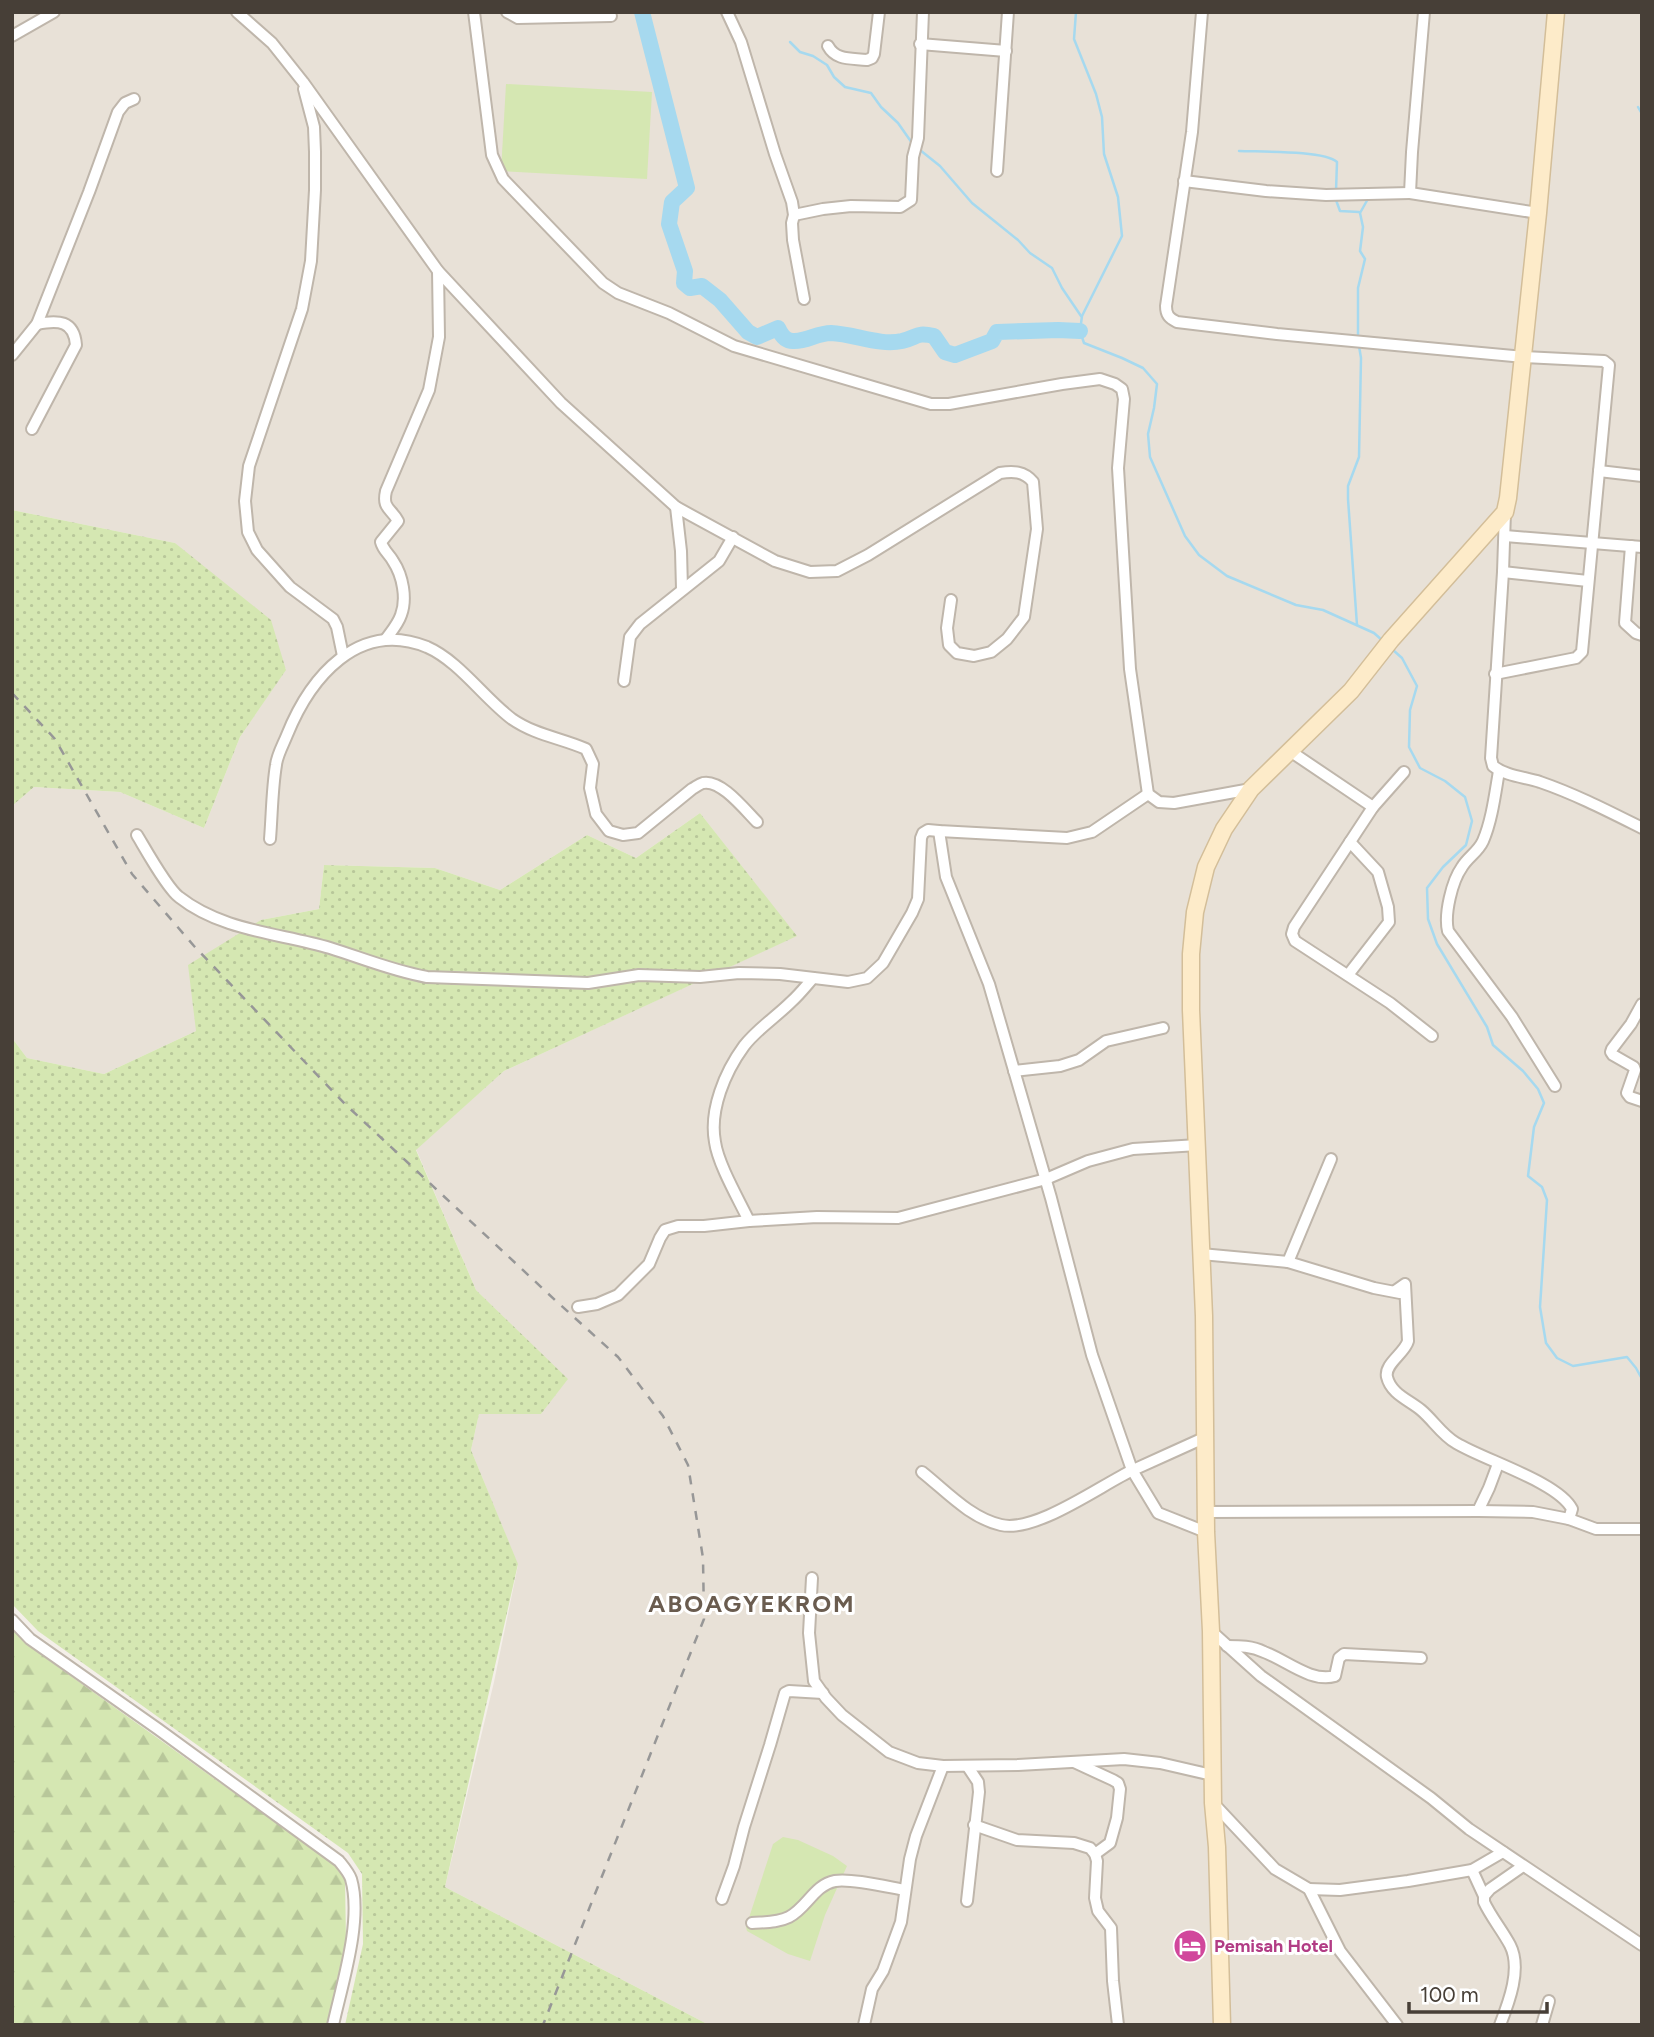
<svg xmlns="http://www.w3.org/2000/svg" width="1654" height="2037" viewBox="0 0 1654 2037" font-family="Figtree,sans-serif">
<defs>
<pattern id="grass-dots" width="8" height="8" patternUnits="userSpaceOnUse" patternTransform="scale(1.75)"><rect width="8" height="8" fill="#d5e7b2"/><path d="M2 2h.1M6 6h.1" fill="none" stroke="#b8c79a" stroke-width="1.8" stroke-linecap="round"/></pattern>
<pattern id="forest-firs" width="22" height="20" patternUnits="userSpaceOnUse" patternTransform="scale(1.75)"><rect width="22" height="20" fill="#d5e7b2"/><path d="M5 1l3.5 6h-7zM16 11l3.5 6h-7z" fill="#b8c79a"/></pattern>
</defs>
<rect width="100%" height="100%" fill="#f4efe9"/>
<polygon fill="#e8e1d7" points="12,12 1642,12 1642,2025 709,2025 445,1887 494,1682 518,1565 471,1450 479,1414 541,1414 567,1379 476,1290 416,1149 504,1071 796,936 700,813 636,858 587,835 500,890 435,868 324,865 319,909 261,920 196,1031 104,1074 27,1058 12,1038 12,806 34,787 120,792 204,828 240,737 286,669 175,543 12,510"/>
<g fill="url(#grass-dots)">
<polygon points="12,510 175,543 271,620 286,670 240,737 204,828 120,792 34,787 12,806"/>
<polygon points="700,813 797,936 504,1071 416,1150 476,1290 568,1379 541,1414 479,1414 471,1450 518,1564 445,1887 709,2025 345,2025 363,1944 362,1874 348,1853 38,1631 12,1604 12,1038 27,1058 104,1074 196,1031 188,965 261,920 319,909 324,865 435,868 500,890 587,835 636,858"/>
</g>
<polygon fill="url(#forest-firs)" points="12,1629 26,1644 335,1865 345,1880 346,1941 327,2025 12,2025"/>
<g fill="#d5e7b2">
<polygon points="506,84 652,92 647,179 501,171"/>
<polygon points="783,1837 798,1840 833,1856 847,1866 825,1915 810,1961 788,1954 747,1931 746,1927 773,1844"/>
</g>
<g fill="none" stroke-linecap="round" stroke-linejoin="round">
<g stroke="#a6d9ef" stroke-width="2.5">
<polyline points="1076,12 1074,39 1096,94 1102,117 1104,154 1118,197 1122,236 1082,316 1080,331 1084,343 1122,358 1143,368 1157,384 1154,408 1148,434 1150,457 1185,536 1199,555 1227,576 1296,605 1323,610 1374,633 1383,641"/>
<polyline points="790,42 800,52 813,56 827,65 834,77 845,87 871,93 881,107 898,123 912,143"/>
<polyline points="1638,107 1642,114"/>
<polyline points="920,150 940,166 972,203 1018,240 1030,253 1052,268 1062,288 1081,316"/>
<path d="M1239,151C1259,152 1324,150 1337,162L1336,191"/>
<polyline points="1336,200 1340,211 1359,212"/>
<polyline points="1358,336 1358,288 1365,259 1360,251 1363,227 1360,213 1369,197"/>
<polyline points="1357,625 1348,499 1348,486 1359,457 1361,358 1359,346"/>
<polyline points="1393,650 1402,658 1417,686 1410,710 1409,747 1420,768 1445,781 1465,797 1472,821 1466,845 1443,867 1427,888 1428,919 1437,944 1487,1027 1493,1045 1523,1071 1538,1089 1544,1103 1534,1127 1528,1176 1542,1187 1547,1200 1540,1307 1546,1343 1557,1358 1573,1366 1627,1357 1636,1368 1642,1379"/>
</g>
<path stroke="#a6d9ef" stroke-width="16" d="M642,12L687,188L672,202L669,224L685,271L684,283L690,288L702,286L720,300L748,332L757,337L778,328C781,335 785,341 793,341C806,342 817,333 831,333C855,334 879,346 902,341C918,337 916,332 934,336L945,352L955,355L992,341L997,332L1058,330L1080,331"/>
<defs>
<g id="street">
<path d="M237,12L272,43L303,82L438,271L561,403L676,507L775,561L810,572L837,571L868,555L1000,473C1013,471 1024,471 1033,482L1037,529L1024,617L1007,639L991,652L974,656L957,653L949,645L947,628L951,600"/>
<polyline points="474,12 492,155 503,179 603,283 618,293 669,313 734,346 931,404 949,404 1062,384 1100,379 1115,384 1122,389 1124,399 1118,468 1130,669 1148,794 1159,802 1174,803 1251,789"/>
<polyline points="507,12 518,18 611,16"/>
<polyline points="727,12 741,42 775,154 792,202 794,215 792,223 793,240 804,299"/>
<path d="M1202,12L1192,132L1166,306C1166,315 1169,318 1177,322L1277,334L1524,357L1604,361L1609,365L1582,652L1576,658L1495,674"/>
<polyline points="1424,12 1412,152 1410,193 1538,213"/>
<polyline points="12,36 54,12"/>
<polyline points="920,44 1006,51"/>
<path d="M828,46C836,61 852,58 867,60L872,58L874,54L879,12"/>
<polyline points="304,89 314,127 315,152 315,190 311,261 302,309 249,466 245,501 248,532 257,550 290,587 333,619 337,627 343,656"/>
<polyline points="997,171 1008,12"/>
<polyline points="1184,181 1266,191 1326,195 1410,193"/>
<polyline points="794,215 823,209 851,206 900,207 911,200 913,157 918,138 923,12"/>
<polyline points="12,355 37,324 89,192 118,112 125,103 134,99"/>
<path d="M32,429L76,345C74,320 58,320 37,324"/>
<polyline points="1599,471 1642,476"/>
<polyline points="676,507 681,551 682,589"/>
<path d="M1505,512L1503,572L1491,758L1493,766C1506,776 1524,777 1540,782C1575,794 1608,811 1642,828"/>
<polyline points="1505,536 1642,547"/>
<polyline points="1631,546 1625,623 1636,633 1642,635"/>
<polyline points="1503,572 1588,581"/>
<path d="M386,639C391,632 398,624 401,615C407,599 403,576 393,561C389,554 383,550 381,542L398,521C391,508 382,509 386,491L429,390L439,337L438,271"/>
<polyline points="624,681 630,637 640,624 719,561 733,537"/>
<polyline points="1290,751 1373,807"/>
<path d="M1499,771C1495,794 1492,820 1483,841C1478,852 1468,857 1462,867C1452,881 1444,914 1448,931L1512,1017L1555,1086"/>
<polyline points="1404,772 1373,807 1294,927 1292,934 1295,941 1390,1003 1432,1036"/>
<polyline points="939,831 946,877 989,984 1051,1198 1092,1355 1132,1470 1158,1513 1206,1532"/>
<path d="M137,835C146,850 167,888 179,897C222,931 279,933 330,948C362,958 393,971 427,977L588,983L639,975L700,977L739,973L780,974L848,982L867,978L883,963L912,913L918,899L921,838L923,833L928,830L939,831L1067,838L1092,832L1148,794"/>
<path d="M270,839C272,815 272,789 276,765C277,755 283,745 287,735C310,678 358,619 427,647C459,661 484,698 512,719C535,735 561,738 586,749L593,764L590,788L596,814L609,831L623,835L638,833L692,789C696,787 699,784 703,783C721,779 745,810 757,822"/>
<polyline points="1348,975 1389,922 1388,907 1378,872 1350,842"/>
<polyline points="1642,1004 1631,1024 1612,1049 1611,1052 1613,1055 1634,1067 1635,1070 1627,1093 1630,1097 1642,1101"/>
<polyline points="1014,1071 1060,1066 1079,1060 1106,1041 1163,1028"/>
<path d="M749,1221C739,1200 718,1164 715,1142C709,1110 725,1072 744,1046C757,1029 776,1017 791,1002C799,995 806,986 813,978"/>
<polyline points="1201,1254 1288,1262 1374,1288 1400,1293"/>
<polyline points="1288,1262 1331,1159"/>
<path d="M1395,1291L1405,1284L1408,1341C1405,1353 1384,1364 1387,1377C1391,1394 1409,1400 1421,1410C1433,1420 1442,1435 1456,1443C1484,1460 1558,1482 1572,1509L1569,1519L1596,1529H1642"/>
<polyline points="578,1307 597,1304 618,1295 649,1264 660,1238 665,1230 678,1226 704,1226 749,1221 817,1217 898,1218 1046,1179 1088,1161 1133,1149 1198,1145"/>
<path d="M922,1472C946,1491 970,1518 1001,1525C1036,1533 1101,1485 1133,1470C1157,1459 1182,1448 1206,1437"/>
<polyline points="1478,1511 1489,1488 1498,1464"/>
<polyline points="1206,1512 1478,1511 1533,1512 1569,1519"/>
<polyline points="812,1578 809,1633 814,1681 826,1698 842,1715 889,1752 918,1763 943,1766 1018,1765 1124,1759 1160,1763 1212,1775"/>
<path d="M12,1620L30,1639L158,1729L339,1861C343,1866 349,1873 351,1879C363,1920 342,1984 333,2025"/>
<polyline points="1211,1631 1261,1676 1431,1798 1469,1829 1642,1945"/>
<path d="M1227,1646C1240,1646 1252,1646 1264,1652C1286,1660 1311,1683 1335,1676L1339,1658L1344,1654L1421,1658"/>
<polyline points="1074,1762 1113,1780 1118,1783 1120,1789 1117,1818 1110,1843 1095,1854"/>
<polyline points="1214,1804 1275,1869 1309,1889 1340,1951 1397,2025"/>
<polyline points="974,1825 1017,1840 1074,1843 1090,1848 1095,1854 1097,1861 1095,1898 1098,1911 1111,1928 1113,1981 1118,2025"/>
<polyline points="1472,1870 1484,1896"/>
<polyline points="1309,1889 1340,1890 1408,1881 1472,1870 1503,1852"/>
<polyline points="722,1899 734,1866 744,1827 770,1745 785,1693 789,1691 823,1693"/>
<polyline points="967,1901 979,1792 978,1782 968,1767"/>
<path d="M752,1923C764,1922 777,1923 789,1917C807,1908 814,1885 835,1881C850,1878 888,1887 905,1890"/>
<polyline points="864,2025 872,1989 883,1971 901,1922 910,1859 916,1836 943,1766"/>
<path d="M1500,2025C1509,2002 1522,1968 1510,1945C1502,1930 1491,1917 1484,1902V1896L1490,1889L1523,1866"/>
<polyline points="1542,2025 1549,2001"/>
</g>
<polyline id="secondary" points="1222,2025 1217,1847 1213,1803 1211,1631 1206,1532 1204,1316 1191,1010 1191,954 1195,912 1206,867 1224,829 1251,789 1351,691 1391,640 1505,512 1508,498 1538,213 1556,12"/>
</defs>
<use href="#street" stroke="#bfb6ab" stroke-width="14"/>
<use href="#secondary" stroke="#d3be99" stroke-width="19"/>
<use href="#street" stroke="#fff" stroke-width="10"/>
<use href="#secondary" stroke="#fdebc9" stroke-width="16"/>
<polyline stroke="#979797" stroke-width="2.5" stroke-dasharray="9 9" stroke-linecap="butt" points="12,693 55,739 132,874 194,946 346,1105 555,1300 618,1357 663,1416 688,1465 703,1558 704,1619 543,2025"/>
</g>
<defs>
<symbol id="hotel-disc" viewBox="-11 -11 22 22"><circle r="9.5" fill="#d1479c" stroke="#fff"/><path d="M-6-4.5h1.5V1H6V5H4.5V3h-9V5H-6ZM-4 0a1.8 1.8 0 1 1 3.6 0ZM.5 0V-2.5h3Q6-2.5 6 0Z" fill="#fff"/></symbol>
</defs>
<g fill-rule="evenodd">
<use href="#hotel-disc" x="1171" y="1927" width="38" height="38"/>
</g>
<g text-anchor="middle" stroke-width="6" stroke-linejoin="round" paint-order="stroke">
<g font-size="18" font-weight="bold" fill="#b23c85" stroke="#fff" text-anchor="start">
<text x="1214" y="1952">Pemisah Hotel</text>
</g>
<g font-size="24" font-weight="bold" letter-spacing="2" fill="#6a5c4f" stroke="#fff">
<text x="752" y="1612">ABOAGYEKROM</text>
</g>
</g>
<rect width="1654" height="2037" fill="none" stroke="#473f37" stroke-width="28"/>
<path d="M1409 2002v10h138v-10" fill="none" stroke="#473f37" stroke-width="3.5"/>
<text x="1420" y="2002" font-size="21" fill="#473f37" stroke="#ffffff" stroke-width="5" paint-order="stroke">100 m</text>
</svg>
